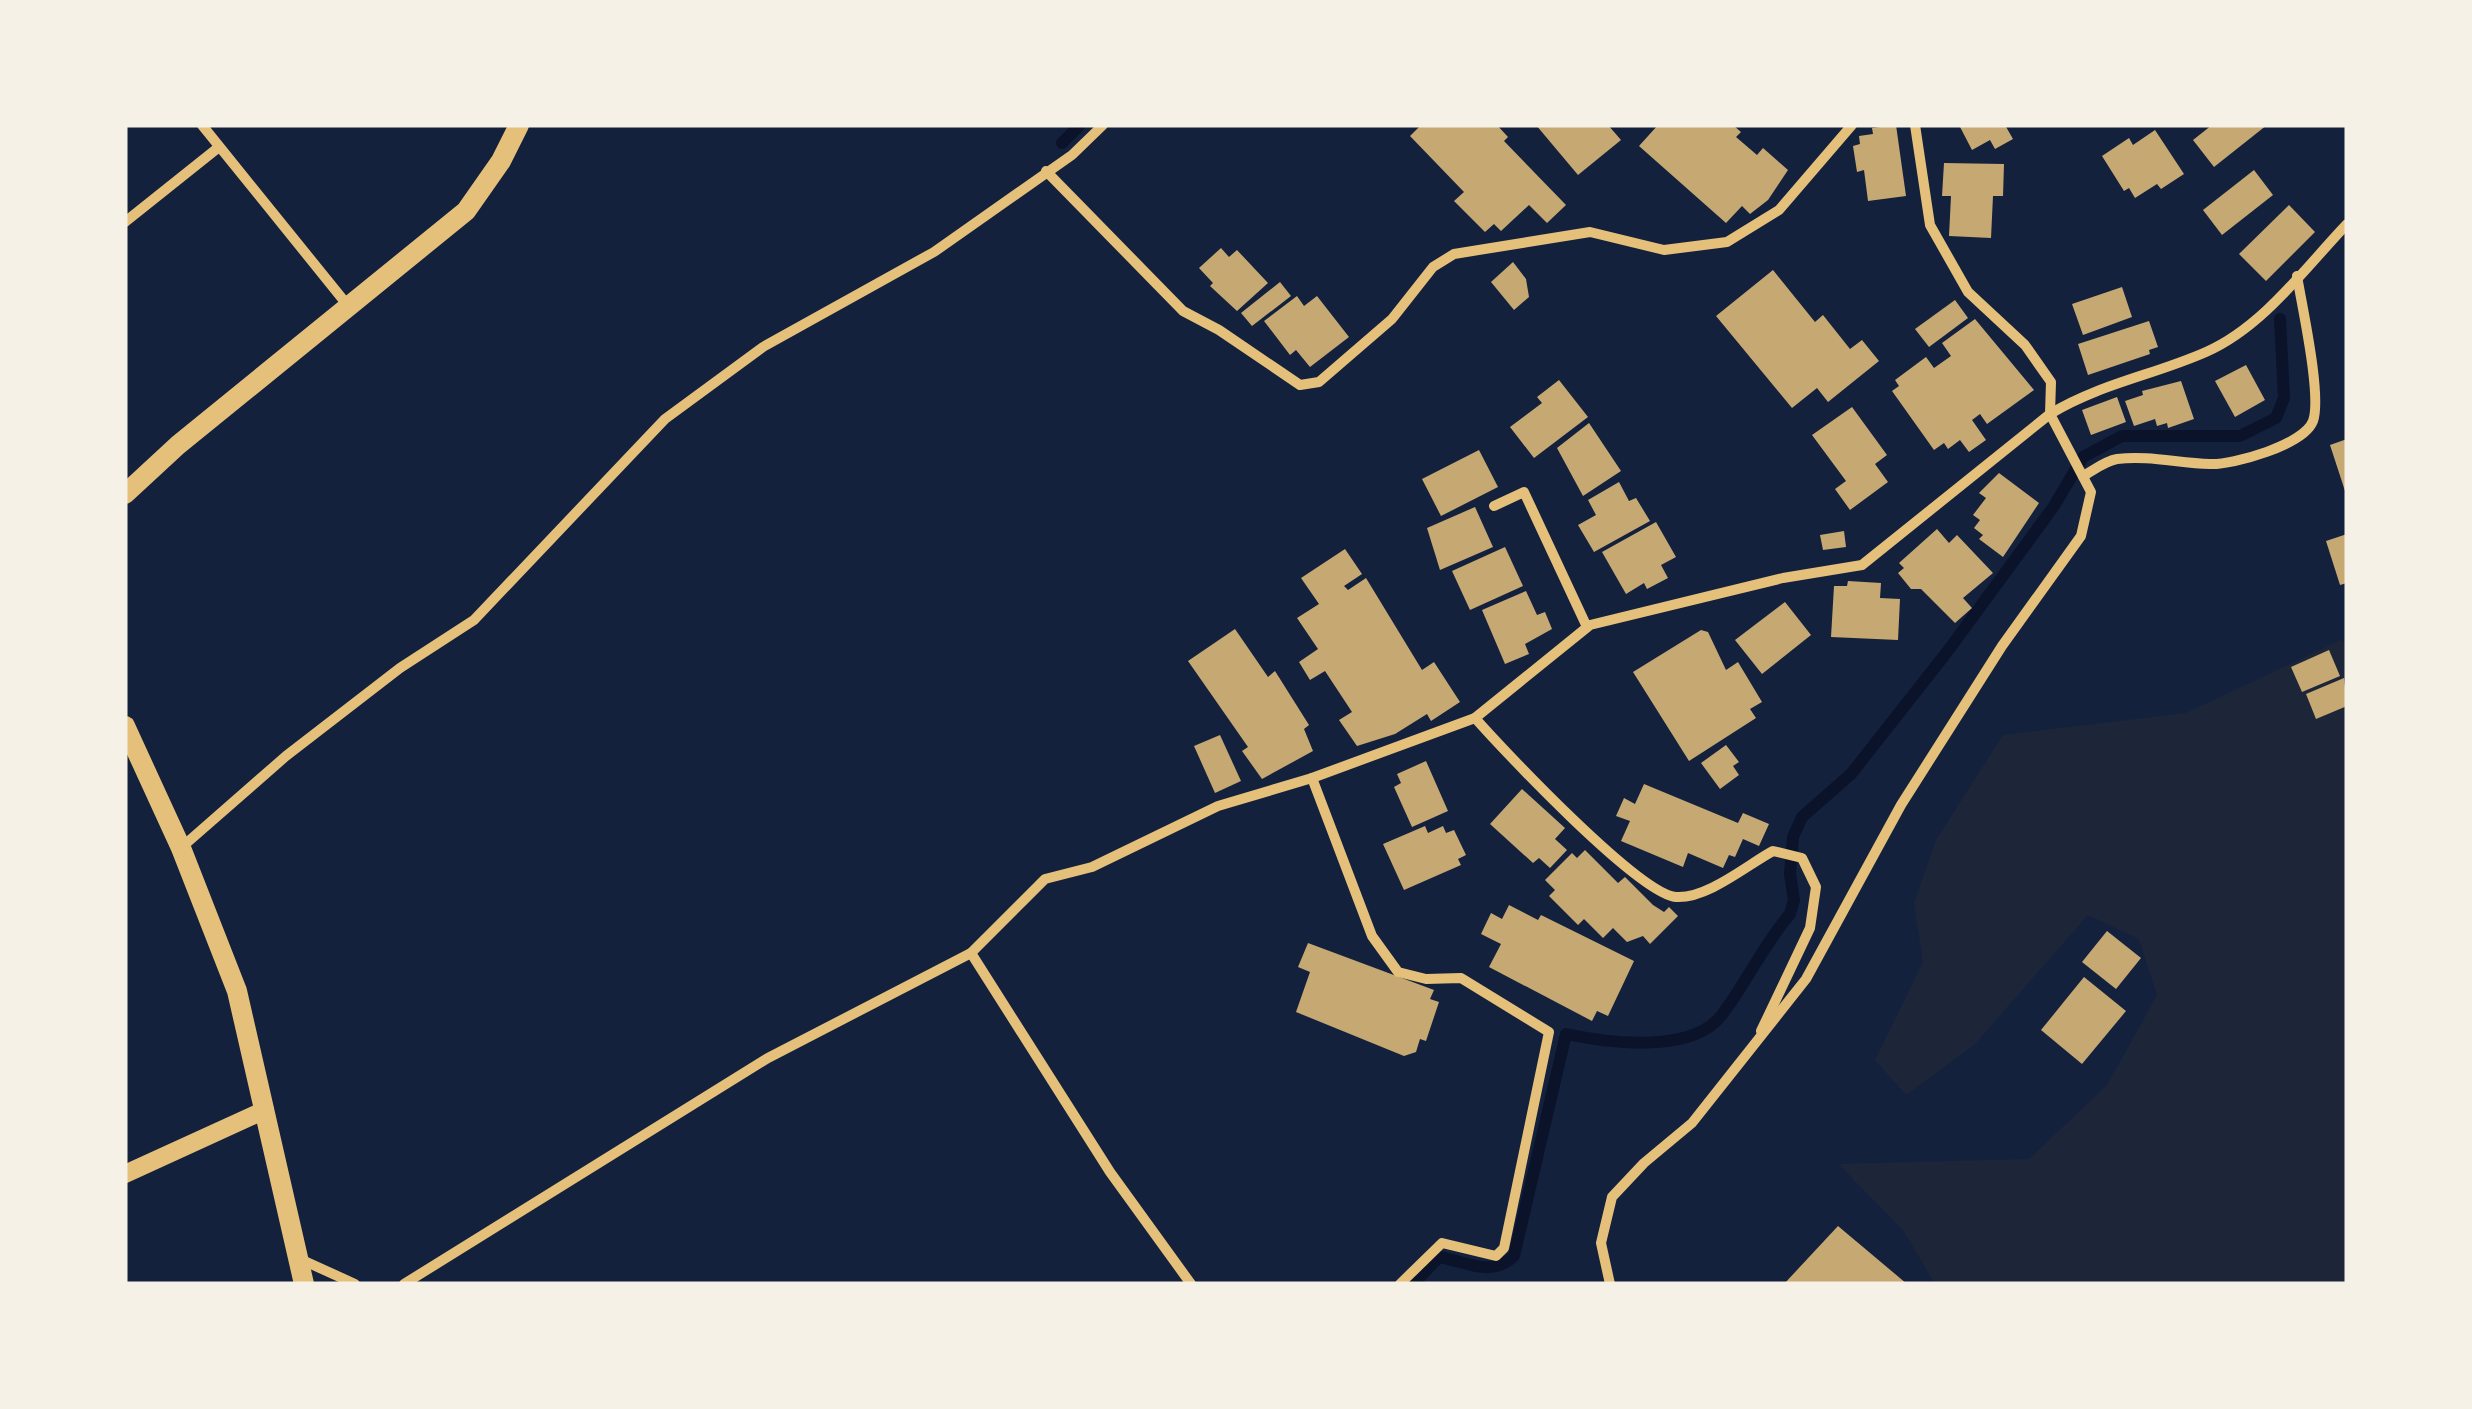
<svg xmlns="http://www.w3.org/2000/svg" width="2472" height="1409" viewBox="0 0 2472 1409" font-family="Mulish,sans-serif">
<rect width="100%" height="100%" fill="#14213d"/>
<polygon fill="#1d2539" points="2341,640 2347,645 2347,1284 1935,1284 1903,1230 1838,1164 2029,1159 2107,1085 2157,995 2139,939 2088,915 1974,1045 1906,1095 1875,1060 1923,962 1914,903 1936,840 2003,735 2186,713"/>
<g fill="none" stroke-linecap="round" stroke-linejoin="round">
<g stroke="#0b132b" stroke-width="12">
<polyline points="1062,143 1080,125"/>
<path d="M1413,1284L1439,1257C1468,1262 1491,1278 1514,1256L1566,1034C1609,1043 1690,1054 1721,1016C1746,984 1763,945 1790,914L1794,900L1790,874L1793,837L1802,817L1851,774L1947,652L2054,506L2083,457L2122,436H2240L2276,418L2284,398L2280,319"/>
</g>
</g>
<g fill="#c6a872">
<polygon points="1421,125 1497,125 1508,137 1504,141 1566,205 1547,223 1529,205 1501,231 1494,224 1485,232 1454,201 1464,192 1410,136"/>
<polygon points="1536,125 1608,125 1621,140 1578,175"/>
<polygon points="1658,125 1733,125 1741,132 1736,137 1757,155 1763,148 1788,170 1768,200 1750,214 1742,206 1726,223 1639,146"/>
<polygon points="1896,125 1906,196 1868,201 1864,170 1857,172 1853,146 1860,144 1859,136 1873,134 1872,128"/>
<polygon points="1959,125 2005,125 2013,139 1995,149 1990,140 1972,150"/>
<polygon points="2212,125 2267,125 2214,167 2193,140"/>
<polygon points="2155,130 2184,174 2161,189 2157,184 2135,198 2129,188 2124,191 2102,156 2129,138 2133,145"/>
<polygon points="1944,163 2004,164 2003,196 1993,196 1991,238 1949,236 1951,196 1942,196"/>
<polygon points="2254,170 2273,195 2222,235 2203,210"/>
<polygon points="2289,205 2315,232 2266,281 2239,254"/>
<polygon points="1221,248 1229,257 1237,250 1268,283 1237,311 1210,286 1213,283 1199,268"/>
<polygon points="1513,262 1526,279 1529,297 1514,310 1491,282"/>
<polygon points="1773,270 1815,322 1823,315 1850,349 1862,340 1879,361 1828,402 1817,388 1792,408 1716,316"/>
<polygon points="1280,282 1291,296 1252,326 1241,313"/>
<polygon points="2122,287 2132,317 2083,335 2072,304"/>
<polygon points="1297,296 1304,306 1317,296 1349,337 1310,367 1296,350 1290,355 1264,321"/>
<polygon points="1955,300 1968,318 1929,347 1915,329"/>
<polygon points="1975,319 2034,390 1987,424 1980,414 1972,420 1986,440 1969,452 1960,440 1948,449 1944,443 1934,450 1892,391 1899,386 1895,380 1926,357 1934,368 1951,356 1942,343"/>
<polygon points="2149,321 2158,347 2149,350 2150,354 2088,375 2078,344"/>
<polygon points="2246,365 2265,400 2235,417 2215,381"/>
<polygon points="1559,380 1588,417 1534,458 1510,427 1542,403 1537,397"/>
<polygon points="2181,381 2194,419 2168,428 2167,423 2157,426 2155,419 2134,426 2125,401 2143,395 2142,391"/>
<polygon points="2117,397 2126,422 2091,435 2082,410"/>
<polygon points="1852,407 1887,455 1875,464 1888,482 1850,510 1835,489 1846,481 1812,435"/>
<polygon points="1589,423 1621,471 1583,496 1557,448"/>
<polygon points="2347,439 2347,494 2346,494 2330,445"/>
<polygon points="1479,450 1498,487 1441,516 1422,479"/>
<polygon points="1999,473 2039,503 2003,557 1979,539 1983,535 1974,528 1980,520 1973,515 1986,498 1979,493"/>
<polygon points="1619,482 1629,501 1636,498 1650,521 1594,552 1578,525 1596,515 1588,500"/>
<polygon points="1475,507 1493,547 1440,570 1427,528"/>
<polygon points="1656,522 1676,557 1661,565 1668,578 1647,589 1644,583 1626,594 1602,552"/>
<polygon points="1937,529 1949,543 1957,535 1993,573 1963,598 1972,608 1955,623 1921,589 1911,589 1898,573 1904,568 1899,563"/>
<polygon points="1844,531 1846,547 1823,550 1820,535"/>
<polygon points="2347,534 2347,583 2340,585 2326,541"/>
<polygon points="1505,547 1523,586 1470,610 1452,571"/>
<polygon points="1345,549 1362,574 1344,586 1348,590 1366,578 1422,670 1434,662 1460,702 1431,721 1427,714 1395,734 1357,746 1339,720 1352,712 1325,671 1310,680 1299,662 1318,649 1297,618 1319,604 1301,578"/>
<polygon points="1848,581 1881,583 1880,598 1900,599 1898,640 1831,637 1834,586 1847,586"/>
<polygon points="1526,591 1537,615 1545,612 1552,629 1525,644 1529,654 1505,664 1482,610"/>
<polygon points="1785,602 1811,635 1762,674 1735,640"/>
<polygon points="1235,629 1268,677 1275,671 1309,725 1304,729 1313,751 1262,779 1242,751 1248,747 1188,661"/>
<polygon points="1701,630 1708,632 1726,670 1738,662 1762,702 1750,709 1756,718 1689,761 1633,672"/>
<polygon points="2329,650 2340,676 2302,692 2291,667"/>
<polygon points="2344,678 2347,706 2316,719 2306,694"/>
<polygon points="1220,735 1241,781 1215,793 1194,746"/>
<polygon points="1726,745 1739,762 1733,766 1739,775 1720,789 1701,763"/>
<polygon points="1426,761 1448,811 1412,827 1394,787 1401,783 1397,774"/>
<polygon points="1644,784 1738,823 1743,813 1769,824 1759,846 1743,839 1735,857 1729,855 1723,868 1688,853 1683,867 1621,841 1630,821 1616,816 1624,798 1635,804"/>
<polygon points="1522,789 1565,828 1555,839 1567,850 1550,868 1539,858 1533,863 1490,824"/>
<polygon points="1425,826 1428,833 1443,826 1446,833 1454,830 1466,855 1458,859 1461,865 1404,890 1383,844"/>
<polygon points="1585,850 1618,883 1625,877 1653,905 1664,912 1669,907 1678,916 1650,944 1643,936 1627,942 1613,928 1603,938 1584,919 1578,925 1549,896 1555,890 1545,880 1572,853 1577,858"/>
<polygon points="1509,905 1538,920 1541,915 1634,961 1608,1016 1597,1011 1592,1021 1489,967 1501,944 1481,934 1491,913 1502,919"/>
<polygon points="2107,931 2141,958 2116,989 2082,962"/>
<polygon points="1308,943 1434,990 1430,999 1439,1002 1426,1041 1420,1039 1416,1052 1404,1056 1296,1012 1310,972 1298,967"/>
<polygon points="2084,977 2126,1011 2082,1064 2041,1030"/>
<polygon points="1838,1226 1907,1284 1784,1284"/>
</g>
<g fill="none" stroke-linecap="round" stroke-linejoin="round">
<g stroke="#e5c07b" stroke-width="10">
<polyline points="202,125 349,307"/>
<polyline points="1046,171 1183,311 1219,330 1300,385 1319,382 1392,319 1433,267 1454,254 1590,232 1664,250 1727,242 1779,210 1852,125"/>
<polyline points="125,222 219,147"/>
<path d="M2083,476C2094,470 2105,461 2117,459C2148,455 2178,463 2210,464C2233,465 2304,445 2313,421C2322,396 2302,306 2297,276"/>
<polyline points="1494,506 1524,492 1587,627"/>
<path d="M1475,718C1505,752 1639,894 1676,897C1707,899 1747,865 1773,851L1802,858L1816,887L1810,928L1761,1031"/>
<polyline points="1312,778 1372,936 1398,972 1426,979 1461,978 1549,1032 1504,1248 1496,1256 1442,1243 1400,1284"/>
<polyline points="182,847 286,756 400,668 474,620 665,419 763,347 934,252 1072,155 1103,125"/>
<polyline points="971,953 1110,1172 1191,1284"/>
<polyline points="300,1259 355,1284"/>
<path d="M404,1284L768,1058L971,953L1045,879L1092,867L1218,806L1312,778L1475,718L1590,625L1783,578L1862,565L2050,414C2099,384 2154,375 2206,352C2263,327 2305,268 2347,224"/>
<polyline points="1610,1284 1601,1243 1612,1197 1644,1163 1692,1123 1806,979 1901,805 2002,646 2081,536 2091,492 2050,414 2051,382 2025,345 1968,292 1930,225 1915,125"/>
</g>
<polyline stroke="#e5c07b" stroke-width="18" points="125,1174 265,1110"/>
<g stroke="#e5c07b" stroke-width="20">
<polyline points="125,494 178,445 466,211 501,161 519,125"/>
<polyline points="125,726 181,848 237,991 304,1284"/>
</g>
</g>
<rect width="2472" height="1409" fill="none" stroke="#f6f1e7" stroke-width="255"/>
</svg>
